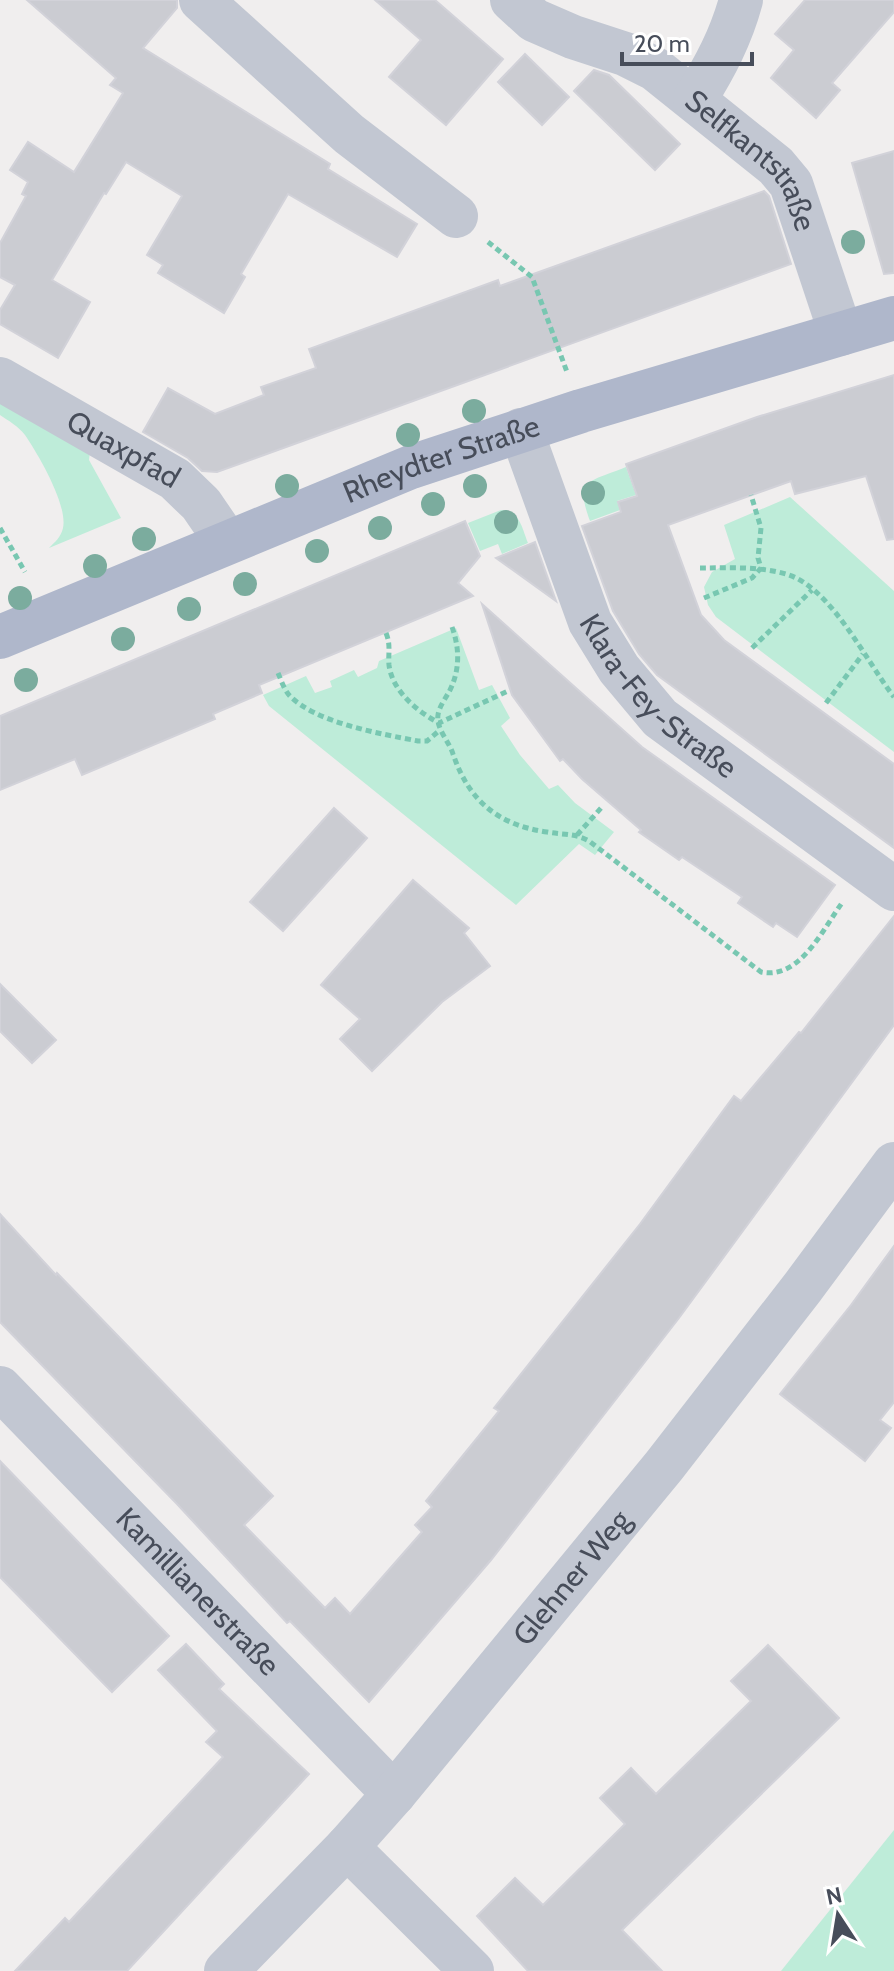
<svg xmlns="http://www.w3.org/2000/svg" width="894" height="1971" viewBox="0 0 894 1971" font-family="Cabin,sans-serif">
<rect width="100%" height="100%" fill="#f0eeee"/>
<g fill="#beecd9">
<path d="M0,392L90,451L89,460L121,518L49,548C55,542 61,537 63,528C68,505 38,454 25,435C18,426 9,421 0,415Z"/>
<path d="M626,467L636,495L617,501L620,510L590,521C574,478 590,482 626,467Z"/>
<polygon points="790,497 894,591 894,752 716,617 708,605 704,587 712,572 735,559 724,525"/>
<path d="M501,510C520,511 522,528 528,543L502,554L498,544L480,551L468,523Z"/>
<polygon points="456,628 479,690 492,685 510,718 501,726 520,755 549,789 558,785 575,803 614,832 595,855 579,844 516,905 269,706 263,695 306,676 315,693 332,687 330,681 354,670 358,677 377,668 379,661"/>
<polygon points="894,1830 894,1971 781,1971"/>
</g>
<g fill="#cbccd2" stroke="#d2d2d9" stroke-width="2">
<polygon points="27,0 177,0 177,8 143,48 330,164 328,169 417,224 397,257 288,194 241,274 245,277 224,313 158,273 163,265 147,255 182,196 126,162 106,194 104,193 52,280 90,302 58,358 0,324 0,310 15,285 0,277 0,243 26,196 22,194 28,182 10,170 28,142 74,172 123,93 110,85 116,78"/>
<polygon points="375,0 435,0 503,59 446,125 389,77 421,40"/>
<polygon points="805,0 894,0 894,12 832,83 840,90 816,118 771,78 794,50 775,34"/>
<polygon points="525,54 569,97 542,125 498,82"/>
<polygon points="594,70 609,75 680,144 655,170 574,91"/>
<polygon points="894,151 894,273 884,274 852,163"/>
<polygon points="764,191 769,196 791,264 217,472 202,471 188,458 143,432 168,388 215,414 264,395 261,387 316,368 309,349 498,280 500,286"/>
<polygon points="894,375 894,539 887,540 866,476 795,494 791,481 668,525 701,615 724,640 894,764 894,848 657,675 639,654 613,611 582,526 621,512 618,502 637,496 626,464 757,417"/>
<polygon points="465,521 480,556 458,583 473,596 259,685 262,693 213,714 215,719 82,775 75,759 0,790 0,716"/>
<polygon points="535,542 556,601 496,558"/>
<polygon points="482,604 642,747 835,885 797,937 776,923 773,927 738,903 742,897 682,857 679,860 639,832 641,830 582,779 563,759 560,761 512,695"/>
<polygon points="334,808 367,838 283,931 250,902"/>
<polygon points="413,880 469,928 464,933 490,966 442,1002 372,1071 340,1039 360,1019 321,985"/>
<polygon points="894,916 894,1025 679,1318 491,1560 369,1702 290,1621 287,1623 177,1504 0,1322 0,1214 56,1275 57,1273 273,1496 244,1525 325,1608 335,1598 350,1614 422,1532 415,1525 432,1507 426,1501 499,1411 494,1408 640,1224 734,1096 741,1101 799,1032 801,1033"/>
<polygon points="0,984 56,1040 32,1063 0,1031"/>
<polygon points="894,1246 894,1402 880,1420 891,1428 865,1461 780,1394 851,1305"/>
<polygon points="0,1461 169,1636 112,1692 0,1577"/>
<polygon points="186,1644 224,1684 219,1689 309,1774 127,1971 15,1971 65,1918 69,1922 223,1757 206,1742 217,1731 158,1670"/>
<polygon points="768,1645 839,1718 622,1930 662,1971 528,1971 477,1916 515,1878 543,1905 625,1824 600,1798 631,1768 656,1794 751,1701 731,1681"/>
</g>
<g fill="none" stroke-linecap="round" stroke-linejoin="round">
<g stroke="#78c7b1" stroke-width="5" stroke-dasharray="6 4" stroke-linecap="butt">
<polyline points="488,242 532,277 567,372"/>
<polyline points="0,528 25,572"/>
<path d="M700,568C728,568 758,566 786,574C831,587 866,661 894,697"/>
<polyline points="704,598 752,578 761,568 758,558 761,528 751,495"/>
<path d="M452,627C460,649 460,671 449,692C445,699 439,707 438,715C436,729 449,741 453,754C469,801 498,825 547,832C563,835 575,833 589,841L761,972C800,980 823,929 842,903"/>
<path d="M386,633C391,645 388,654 389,665C392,691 418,712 439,723L510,690"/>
<polyline points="752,648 812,590"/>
<path d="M278,673C281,680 284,689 289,695C315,723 382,734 418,741H427L440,730"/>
<polyline points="826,703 863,654"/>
<polyline points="577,835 601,808"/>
</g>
<g stroke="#c2c7d2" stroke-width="44">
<polyline points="201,0 349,134 456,216"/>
<path id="s1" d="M512,0L534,20L573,37L625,54L655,69L776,166L791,184L841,334"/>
<path d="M695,99C715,67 731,37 741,0"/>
<path id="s2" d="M0,379L175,479L201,504L227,542"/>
<path id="s3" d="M521,430L590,622L619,669L660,718L894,889"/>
<path id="s4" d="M0,1388L394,1794"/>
<polyline points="347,1847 472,1971"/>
<path id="s5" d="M226,1971L347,1847L394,1794L664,1466L803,1287L894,1164"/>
</g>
<path stroke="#afb7cb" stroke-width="44" id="s6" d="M0,637L411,467L581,411L894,318"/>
</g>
<g fill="#7bac9e">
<circle cx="853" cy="242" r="12"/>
<circle cx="474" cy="411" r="12"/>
<circle cx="408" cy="435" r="12"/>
<circle cx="287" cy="486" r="12"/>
<circle cx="475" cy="486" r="12"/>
<circle cx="593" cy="493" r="12"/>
<circle cx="433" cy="504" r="12"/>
<circle cx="506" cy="522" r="12"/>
<circle cx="380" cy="528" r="12"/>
<circle cx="144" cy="539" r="12"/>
<circle cx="317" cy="551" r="12"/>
<circle cx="95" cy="566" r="12"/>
<circle cx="245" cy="584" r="12"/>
<circle cx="20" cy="598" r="12"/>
<circle cx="189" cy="609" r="12"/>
<circle cx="123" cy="639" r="12"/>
<circle cx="26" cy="680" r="12"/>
</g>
<g text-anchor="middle" stroke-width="6" stroke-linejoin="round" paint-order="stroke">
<g font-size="30" fill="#474d5a" stroke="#fff">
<text dy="10" stroke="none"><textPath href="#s1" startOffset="296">Selfkantstraße</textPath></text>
<text dy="10" stroke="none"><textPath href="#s2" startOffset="142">Quaxpfad</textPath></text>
<text dy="10" stroke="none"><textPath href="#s6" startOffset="476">Rheydter Straße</textPath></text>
<text dy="10" stroke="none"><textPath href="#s3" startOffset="306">Klara-Fey-Straße</textPath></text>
<text dy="10" stroke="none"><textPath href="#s5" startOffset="524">Glehner Weg</textPath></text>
<text dy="10" stroke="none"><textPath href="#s4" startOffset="284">Kamillianerstraße</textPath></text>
</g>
</g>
<g transform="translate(838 1915) rotate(348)" stroke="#ffffff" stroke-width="6" paint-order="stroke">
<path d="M0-6L14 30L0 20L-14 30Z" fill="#474d5a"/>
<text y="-12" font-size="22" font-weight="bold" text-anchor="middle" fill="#474d5a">N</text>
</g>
<path d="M622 52v12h130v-12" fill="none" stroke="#474d5a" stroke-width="4"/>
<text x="634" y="52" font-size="24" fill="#474d5a" stroke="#ffffff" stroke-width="6" paint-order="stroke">20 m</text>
</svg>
